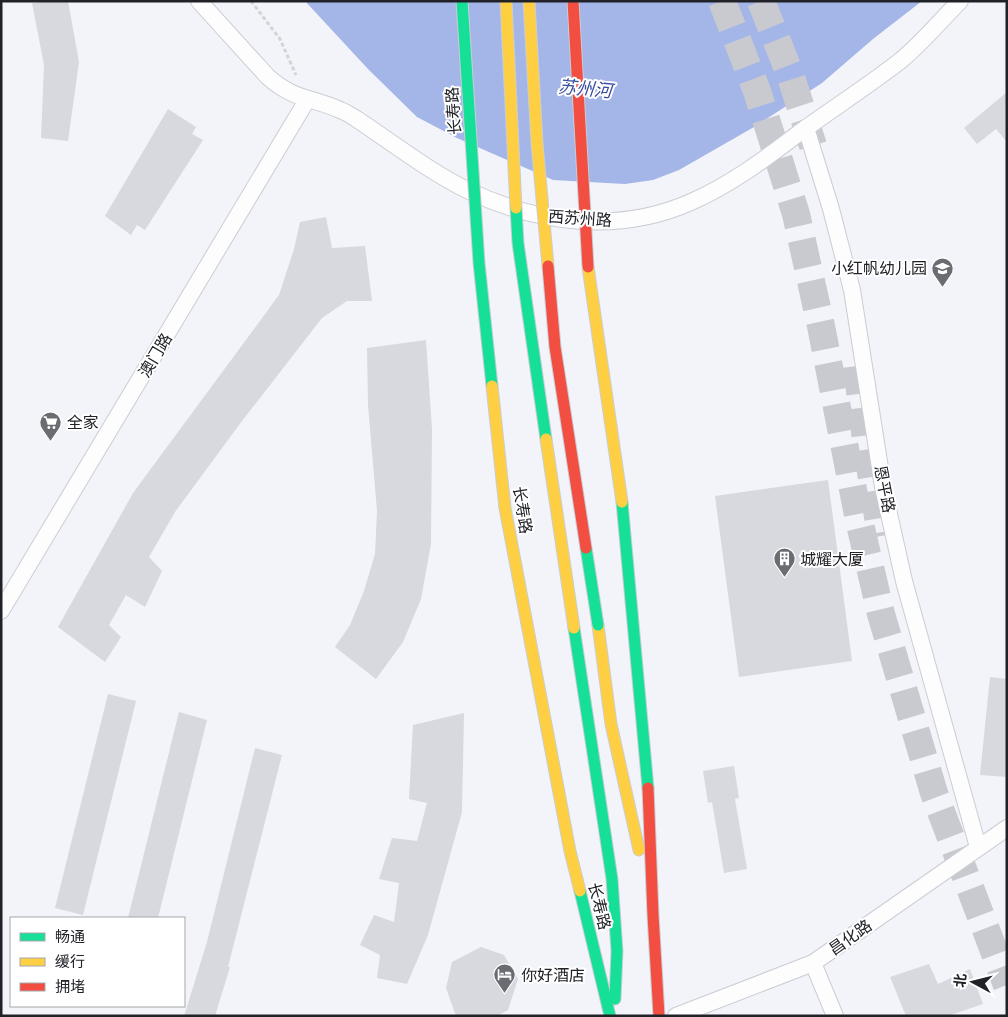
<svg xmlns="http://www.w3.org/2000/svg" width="1008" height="1017" viewBox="0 0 1008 1017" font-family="'Sofia Sans Condensed','Noto Sans SC',sans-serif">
<rect width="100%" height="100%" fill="#f2f4fa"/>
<polygon fill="#a4b5e8" points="305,1 922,1 873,39 822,83 754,127 679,170 653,180 625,184 553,180 457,138 417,117 368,69"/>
<g fill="#d7d9df">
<polygon points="50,1 68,1 79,62 68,141 41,138 44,65 32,3"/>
<polygon points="1007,92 1007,142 996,129 977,144 964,128"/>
<polygon points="168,109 196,127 192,134 203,140 145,230 137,225 131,235 105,216"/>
<polygon points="326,217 332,248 365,246 372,301 347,301 322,318 239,425 175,512 149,557 162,571 145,607 126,595 109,625 121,637 105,662 58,627 133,493 279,295 294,249 300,222"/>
<polygon points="426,340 432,429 431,544 421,599 403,642 376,679 335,647 350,625 364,591 375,554 377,511 368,405 367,348"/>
<polygon points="828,480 852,661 739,677 715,496"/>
<polygon points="990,677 1007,679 1007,777 980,775"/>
<polygon points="108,694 136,701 83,915 55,908"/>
<polygon points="179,712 207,720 158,918 128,918"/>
<polygon points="464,713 462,812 428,935 407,984 377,978 380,955 360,945 374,915 394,922 399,883 379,879 392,838 417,841 427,803 409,799 413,725"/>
<polygon points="255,748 282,755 228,967 230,967 215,1016 184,1016 207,942"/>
<polygon points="734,766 739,798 735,799 747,869 724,873 712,802 708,803 703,771"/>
<polygon points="481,947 504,955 518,979 508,1010 497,1016 456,1016 446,988 452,962"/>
<polygon points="929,964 938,984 970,969 983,1004 948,1016 906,1016 890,977"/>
</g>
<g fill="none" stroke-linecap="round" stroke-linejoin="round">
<g stroke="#c8cad0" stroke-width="28" stroke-dasharray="28 14" stroke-linecap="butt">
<polyline points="722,1 757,91 796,214 821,326 859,520 881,614 934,793 1007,985"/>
<polyline points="761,1 790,74 816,155"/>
<polyline points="857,366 866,440 881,536"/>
</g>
<defs>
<g id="street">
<path d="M199,1L268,77C294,100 311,97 340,110C349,113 356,119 364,124C398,147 432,173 469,191C539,224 619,234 691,202C730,185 765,159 799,133C832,109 868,86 900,61C922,43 940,21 960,1"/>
<polyline points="806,128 831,209 852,290 883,487 904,581 978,847"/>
<polyline points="1,611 307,100"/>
<polyline points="813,963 835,1016"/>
<polyline points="676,1016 813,963 1007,828"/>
</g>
<g id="fast">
<polyline points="622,502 648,788"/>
<polyline points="574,628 612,879 617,951 615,999"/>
<polyline points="580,891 610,1016"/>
</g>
<g id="slow">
<polyline points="505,508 570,851 580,891"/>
<polyline points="598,625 611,724 639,850"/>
</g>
<polyline id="jam" points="648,788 653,915 659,1016"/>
</defs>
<use href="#street" stroke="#cacdd3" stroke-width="18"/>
<use href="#fast" stroke="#cacdd3" stroke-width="13"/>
<use href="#slow" stroke="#cacdd3" stroke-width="13"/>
<use href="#jam" stroke="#cacdd3" stroke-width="13"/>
<polyline stroke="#d3d4d6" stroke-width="3" stroke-dasharray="4 2.5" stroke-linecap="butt" points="251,1 280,39 296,75"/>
<use href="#street" stroke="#fdfdfe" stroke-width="16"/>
<use href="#fast" stroke="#16e098" stroke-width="11"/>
<use href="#slow" stroke="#ffcf43" stroke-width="11"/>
<use href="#jam" stroke="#f24e42" stroke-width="11"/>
<defs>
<g id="fast-bridge">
<polyline points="462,1 479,263 492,386"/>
<polyline points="516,208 518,243 546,439"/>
<polyline points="586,548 598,625"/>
</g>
<g id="slow-bridge">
<polyline points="506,1 516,208"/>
<polyline points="529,1 537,143 548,266"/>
<polyline points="588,267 622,502"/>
<polyline points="492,386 505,508"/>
<polyline points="546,439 574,628"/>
</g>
<g id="jam-bridge">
<polyline points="573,1 588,267"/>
<polyline points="548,266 555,347 586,548"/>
</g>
</defs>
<use href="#fast-bridge" stroke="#cacdd3" stroke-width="13" stroke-linecap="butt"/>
<use href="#slow-bridge" stroke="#cacdd3" stroke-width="13" stroke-linecap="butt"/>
<use href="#jam-bridge" stroke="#cacdd3" stroke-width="13" stroke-linecap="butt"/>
<use href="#fast-bridge" stroke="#16e098" stroke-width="11"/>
<use href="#slow-bridge" stroke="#ffcf43" stroke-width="11"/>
<use href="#jam-bridge" stroke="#f24e42" stroke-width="11"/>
</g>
<defs>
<symbol id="school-pin" viewBox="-11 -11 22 30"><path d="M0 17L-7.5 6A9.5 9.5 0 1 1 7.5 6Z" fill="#6a6c72" stroke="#fff"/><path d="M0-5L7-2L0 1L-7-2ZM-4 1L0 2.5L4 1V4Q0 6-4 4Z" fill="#fff"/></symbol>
<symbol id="supermarket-pin" viewBox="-11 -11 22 30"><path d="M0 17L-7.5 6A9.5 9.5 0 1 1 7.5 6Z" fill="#6a6c72" stroke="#fff"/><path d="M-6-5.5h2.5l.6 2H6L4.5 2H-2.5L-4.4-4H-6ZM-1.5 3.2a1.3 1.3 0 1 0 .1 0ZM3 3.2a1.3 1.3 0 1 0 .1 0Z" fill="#fff"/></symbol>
<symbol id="building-pin" viewBox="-11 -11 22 30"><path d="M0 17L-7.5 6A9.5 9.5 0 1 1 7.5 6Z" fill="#6a6c72" stroke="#fff"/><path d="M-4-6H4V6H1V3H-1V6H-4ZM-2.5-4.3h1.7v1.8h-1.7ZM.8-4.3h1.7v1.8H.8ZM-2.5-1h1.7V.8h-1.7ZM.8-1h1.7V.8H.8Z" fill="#fff"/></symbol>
<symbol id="hotel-pin" viewBox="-11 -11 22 30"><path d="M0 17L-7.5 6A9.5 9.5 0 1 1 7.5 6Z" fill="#6a6c72" stroke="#fff"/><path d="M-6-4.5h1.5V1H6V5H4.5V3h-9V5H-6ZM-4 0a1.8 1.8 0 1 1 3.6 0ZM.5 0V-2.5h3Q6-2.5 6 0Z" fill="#fff"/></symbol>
</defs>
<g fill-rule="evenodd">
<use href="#school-pin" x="930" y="256" width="25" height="34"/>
<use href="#supermarket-pin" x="38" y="410" width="25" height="34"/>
<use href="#building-pin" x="772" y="546" width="25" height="34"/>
<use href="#hotel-pin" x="492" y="962" width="25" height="34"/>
</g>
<g text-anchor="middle" stroke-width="4" stroke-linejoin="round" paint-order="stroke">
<g font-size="16" fill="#202228" stroke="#fff">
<text transform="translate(453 111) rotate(-94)" y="6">长寿路</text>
<text transform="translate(580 218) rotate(4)" y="6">西苏州路</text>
<text transform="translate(155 355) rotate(-59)" y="6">澳门路</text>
<text transform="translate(885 489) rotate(79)" y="6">恩平路</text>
<text transform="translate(523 510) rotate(81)" y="6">长寿路</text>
<text transform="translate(600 906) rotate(76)" y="6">长寿路</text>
<text transform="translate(850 937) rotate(-35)" y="6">昌化路</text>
</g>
<g font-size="16" fill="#202228" stroke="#fff" text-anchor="start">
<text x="927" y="274" text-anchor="end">小红帆幼儿园</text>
<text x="67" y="428">全家</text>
<text x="800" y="565">城耀大厦</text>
<text x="521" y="981">你好酒店</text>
</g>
<g font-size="18" font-style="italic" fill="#374d9f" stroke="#fff">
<text transform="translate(585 89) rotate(5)" y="6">苏州河</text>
</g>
</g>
<rect width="1008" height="1017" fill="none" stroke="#202228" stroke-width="5"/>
<rect x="10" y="917" width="175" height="90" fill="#ffffff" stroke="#a6a7a9"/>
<rect x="20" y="933" width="25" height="8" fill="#16e098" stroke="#a6a7a9"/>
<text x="55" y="942" font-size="15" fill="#202228">畅通</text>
<rect x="20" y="958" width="25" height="8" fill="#ffcf43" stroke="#a6a7a9"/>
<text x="55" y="967" font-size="15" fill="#202228">缓行</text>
<rect x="20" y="983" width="25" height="8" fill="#f24e42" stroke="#a6a7a9"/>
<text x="55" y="992" font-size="15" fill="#202228">拥堵</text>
<g transform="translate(973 982) rotate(277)" stroke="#ffffff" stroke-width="4" paint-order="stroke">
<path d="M0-4L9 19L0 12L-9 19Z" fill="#202228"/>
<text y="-8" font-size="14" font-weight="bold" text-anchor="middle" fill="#202228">北</text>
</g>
</svg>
